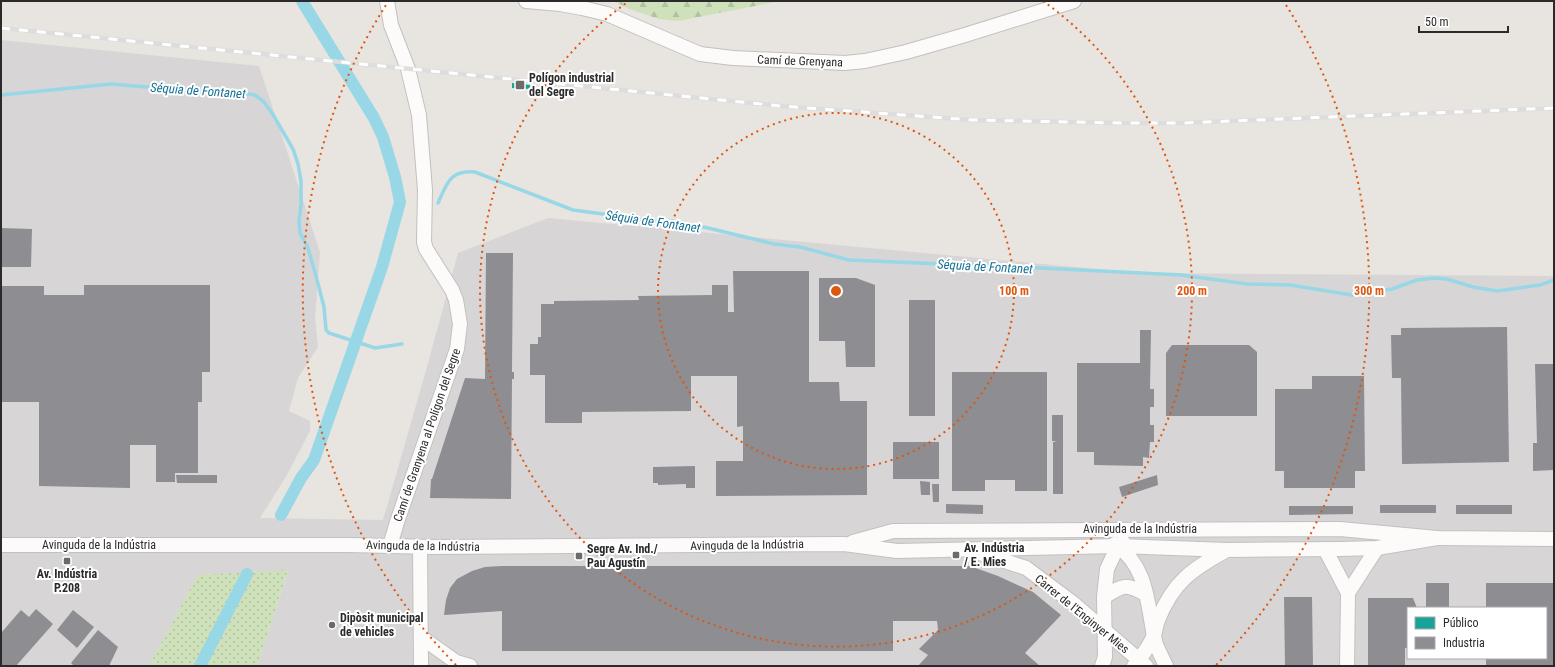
<svg xmlns="http://www.w3.org/2000/svg" width="1555" height="667" viewBox="0 0 1555 667" font-family="'Roboto Condensed',sans-serif">
<defs>
<pattern id="grass-dots" width="8" height="8" patternUnits="userSpaceOnUse"><rect width="8" height="8" fill="#cee1bb"/><path d="M2 2h.1M6 6h.1" fill="none" stroke="#b1c1a1" stroke-width="1.8" stroke-linecap="round"/></pattern>
<pattern id="forest-firs" width="22" height="20" patternUnits="userSpaceOnUse"><rect width="22" height="20" fill="#cee1bb"/><path d="M5 1l3.5 6h-7zM16 11l3.5 6h-7z" fill="#b1c1a1"/></pattern>
</defs>
<rect width="100%" height="100%" fill="#e8e4e0"/>
<path fill="#d8d5d7" fill-rule="evenodd" d="M1,40L259,66L320,252L315,318L318,347L298,378L289,411L310,421V431L287,475L260,518L383,520L425,374L458,253L548,218L1139,273L1554,276V666H257L288,571L198,575L149,666H1ZM1408,608H1546V658H1408Z"/>
<polygon fill="url(#grass-dots)" points="288,570 257,666 149,666 198,575"/>
<polygon fill="url(#forest-firs)" points="614,1 780,1 678,21 659,19 629,9"/>
<polygon fill="#17a398" points="512,83 530,85 530,89 512,88"/>
<g fill="#8d8d92">
<polygon points="1,228 32,229 31,267 1,267"/>
<polygon points="486,253 513,253 512,372 514,372 514,379 512,379 511,499 430,498 431,479 432,479 465,378 485,379"/>
<polygon points="733,271 809,271 809,382 839,382 840,401 867,401 867,495 716,496 716,461 743,461 743,426 737,427 737,376 691,376 691,411 582,412 582,423 545,423 545,375 530,375 530,344 538,344 538,337 541,337 541,304 554,304 554,301 639,300 638,296 712,295 712,285 728,285 728,312 734,312"/>
<polygon points="819,278 856,278 875,285 875,367 846,367 845,341 819,341"/>
<polygon points="84,285 210,285 210,372 202,372 202,402 198,402 198,473 175,473 175,482 156,482 156,445 130,445 130,488 39,486 39,402 1,402 1,286 44,286 44,295 84,295"/>
<rect x="909" y="300" width="26" height="116"/>
<polygon points="1507,327 1509,462 1402,464 1401,378 1392,378 1391,335 1401,335 1401,328"/>
<polygon points="1140,330 1151,330 1150,389 1154,389 1154,407 1150,407 1150,425 1154,425 1154,442 1150,442 1149,458 1143,457 1143,466 1094,465 1094,452 1077,452 1077,363 1140,363"/>
<polygon points="1172,345 1249,345 1257,352 1257,416 1166,416 1166,353"/>
<polygon points="1535,364 1554,364 1554,470 1533,471 1533,443 1537,443"/>
<polygon points="952,372 1047,372 1047,491 1015,491 1015,480 985,480 985,491 952,491"/>
<polygon points="1312,376 1364,376 1365,471 1355,471 1355,488 1284,488 1284,471 1275,471 1275,389 1312,389"/>
<polygon points="1052,415 1063,415 1063,494 1053,494 1053,442 1057,441 1052,441"/>
<rect x="893" y="442" width="46" height="37"/>
<polygon points="695,466 695,488 686,488 686,484 658,485 658,483 653,483 653,467"/>
<polygon points="176,475 217,475 217,483 177,483"/>
<polygon points="1157,475 1158,485 1122,497 1119,487"/>
<polygon points="920,481 930,482 930,495 921,495"/>
<polygon points="932,484 939,484 939,502 933,502"/>
<polygon points="946,504 983,505 983,514 946,513"/>
<rect x="1380" y="505" width="56" height="8"/>
<rect x="1456" y="505" width="56" height="9"/>
<polygon points="1289,506 1353,506 1353,514 1289,515"/>
<polygon points="501,566 970,566 998,576 1033,592 1061,615 1025,653 1040,666 918,666 928,655 919,649 938,630 937,621 893,621 893,651 502,651 502,611 444,615 446,600 450,588 457,579 472,571 485,567"/>
<rect x="1426" y="583" width="23" height="25"/>
<polygon points="1486,583 1554,583 1554,666 1486,666 1486,658 1546,658 1546,608 1486,608"/>
<polygon points="1284,597 1312,597 1313,666 1285,666"/>
<polygon points="1368,598 1413,598 1417,608 1408,608 1408,648 1405,648 1405,666 1368,666"/>
<polygon points="36,609 53,624 16,666 1,666 1,633 21,610 29,617"/>
<polygon points="73,610 94,627 77,648 57,630"/>
<polygon points="98,630 118,647 109,666 74,666 71,663"/>
</g>
<g fill="none" stroke-linecap="round" stroke-linejoin="round">
<g stroke="#98d7e6" stroke-width="3.5">
<polyline points="1,95 111,84 219,93 242,93 255,95 263,101 272,113 293,149 298,164 301,181 301,205 299,221 300,233 308,248 316,276 324,307 326,330 329,333 375,348 402,344"/>
<path d="M438,203C447,183 450,170 475,172L573,210L626,217L646,221H672L708,228L774,244L800,247L849,260L965,265H983L1181,275L1247,284L1290,285L1352,295L1392,289L1417,280L1434,278L1447,279L1473,287L1497,291L1540,285L1554,280"/>
</g>
<g stroke="#98d7e6" stroke-width="12">
<polyline points="281,515 301,478 314,460 382,267 400,202 395,177 383,137 374,118 302,1"/>
<polyline points="200,666 247,574"/>
</g>
<defs>
<g id="street">
<polyline points="387,1 391,25 408,69 419,115 425,190 424,242 426,249 452,290 456,300 460,324 457,349 397,522 390,546"/>
<polyline points="526,1 560,4 582,8 607,14 700,54 733,58 845,63 865,61 906,52 965,35 1074,1"/>
<polyline points="853,542 893,531 1095,530 1340,529 1437,538 1554,539"/>
<path d="M1115,544C1147,566 1147,601 1154,636L1156,645L1166,666"/>
<polyline points="1,545 349,545 432,547 844,544 897,551 1118,546 1227,550 1341,549 1377,548 1437,538"/>
<polyline points="420,547 421,666"/>
<polyline points="1325,549 1348,593 1347,666"/>
<polyline points="980,553 1026,568 1073,603 1146,666"/>
<polyline points="1348,593 1377,548"/>
<path d="M1104,597C1123,585 1126,583 1145,594"/>
<polyline points="421,637 456,662 470,666"/>
<polyline points="1102,666 1105,657 1104,597 1107,569 1118,546 1123,542"/>
<path d="M1134,666C1141,657 1150,646 1154,635C1156,630 1156,625 1158,620C1173,582 1192,569 1227,550"/>
</g>
</defs>
<use href="#street" stroke="#c2c1c1" stroke-width="16"/>
<use href="#street" stroke="#fcfbfa" stroke-width="14"/>
<defs>
<polyline id="rail" points="1,28 781,106 972,120 1120,123 1182,123 1554,108"/>
</defs>
<use href="#rail" stroke="#deddde" stroke-width="4.5"/>
<use href="#rail" stroke="#fff" stroke-width="3" stroke-dasharray="9" stroke-linecap="butt"/>
</g>
<g fill="none" stroke="#de570e" stroke-width="2" stroke-dasharray="2 4">
<circle cx="836" cy="291" r="178"/>
<path d="M1043 1A356 356 0 1 1 629 1"/>
<path d="M456 665A533 533 0 0 1 386 5M1286 5A533 533 0 0 1 1216 665"/>
</g>
<g fill="#6c6b6a" stroke="#fff" stroke-width="1.5">
<rect x="515" y="80" width="10" height="10" rx="2"/>
<rect x="952" y="551" width="8" height="8" rx="2"/>
<rect x="575" y="552" width="8" height="8" rx="2"/>
<rect x="63" y="557" width="8" height="8" rx="2"/>
<circle cx="332" cy="625" r="4"/>
</g>
<g text-anchor="middle" stroke-width="4" stroke-linejoin="round" paint-order="stroke">
<g font-size="12" fill="#2a2a2a" stroke="#fff">
<text transform="translate(800 61) rotate(2)" y="4">Camí de Grenyana</text>
<text transform="translate(427 435) rotate(-71)" y="4">Camí de Granyena al Polígon del Segre</text>
<text x="1140" y="533">Avinguda de la Indústria</text>
<text x="99" y="549">Avinguda de la Indústria</text>
<text transform="translate(747 545) rotate(-1)" y="4">Avinguda de la Indústria</text>
<text transform="translate(423 546) rotate(1)" y="4">Avinguda de la Indústria</text>
<text transform="translate(1082 614) rotate(39)" y="4">Carrer de l'Enginyer Mies</text>
</g>
<g font-size="12" font-weight="bold" fill="#2a2a2a" stroke="#fff" text-anchor="start">
<text x="529" y="82">Polígon industrial<tspan x="529" dy="14">del Segre</tspan></text>
<text x="964" y="552">Av. Indústria<tspan x="964" dy="14">/ E. Mies</tspan></text>
<text x="587" y="553">Segre Av. Ind./<tspan x="587" dy="14">Pau Agustín</tspan></text>
<text x="67" y="578" text-anchor="middle">Av. Indústria<tspan x="67" dy="14">P.208</tspan></text>
<text x="340" y="622">Dipòsit municipal<tspan x="340" dy="14">de vehicles</tspan></text>
</g>
<g font-size="13" font-style="italic" fill="#147194" stroke="#fff">
<text transform="translate(198 90) rotate(4)" y="5">Séquia de Fontanet</text>
<text transform="translate(653 221) rotate(8)" y="5">Séquia de Fontanet</text>
<text transform="translate(985 266) rotate(3)" y="5">Séquia de Fontanet</text>
</g>
</g>
<circle cx="836" cy="291" r="6" fill="#de570e" stroke="#fff" stroke-width="2"/>
<g font-size="12" text-anchor="middle" font-weight="bold" fill="#de570e" stroke="#fff" stroke-width="4" stroke-linejoin="round" paint-order="stroke">
<text x="1014" y="295">100 m</text>
<text x="1192" y="295">200 m</text>
<text x="1369" y="295">300 m</text>
</g>
<rect width="1555" height="667" fill="none" stroke="#2a2a2a" stroke-width="4"/>
<rect x="1407" y="607" width="140" height="52" fill="#ffffff" stroke="#aaaaaa"/>
<rect x="1415" y="617" width="20" height="12" fill="#17a398" stroke="#aaaaaa"/>
<text x="1443" y="627" font-size="12" fill="#2a2a2a">Público</text>
<rect x="1415" y="637" width="20" height="12" fill="#8d8d92" stroke="#aaaaaa"/>
<text x="1443" y="647" font-size="12" fill="#2a2a2a">Industria</text>
<path d="M1419 26v6h89v-6" fill="none" stroke="#2a2a2a" stroke-width="2"/>
<text x="1425" y="26" font-size="12" fill="#2a2a2a" stroke="#ffffff" stroke-width="3" paint-order="stroke">50 m</text>
</svg>
